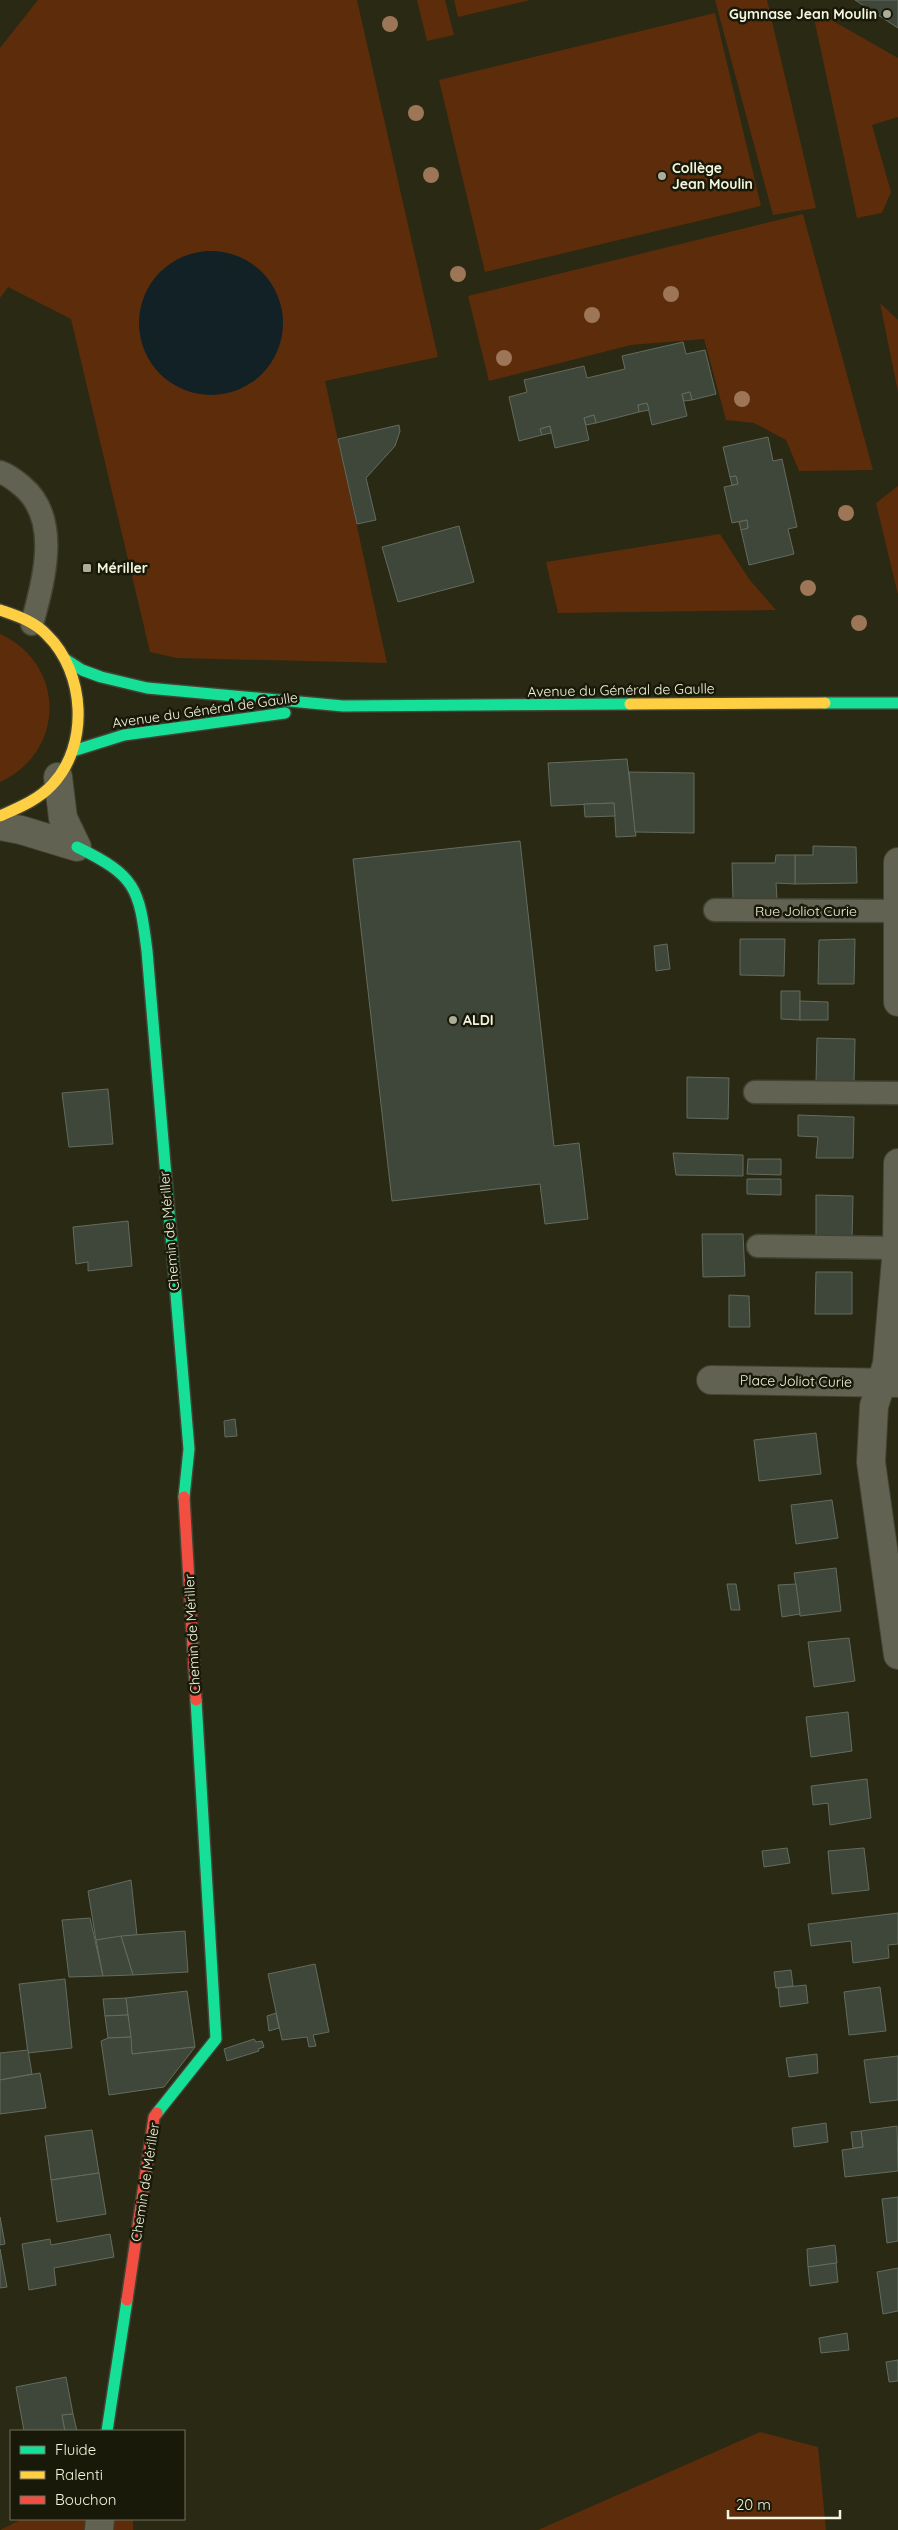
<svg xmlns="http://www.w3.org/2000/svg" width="898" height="2530" viewBox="0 0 898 2530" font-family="Quicksand,sans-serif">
<rect width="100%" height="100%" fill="#292914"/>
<g fill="#5d2c0b">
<polygon points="38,0 357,0 438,357 325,381 387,663 177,658 150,652 71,319 8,287 0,298 0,48"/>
<polygon points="417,0 445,0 454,35 427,41"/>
<polygon points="454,0 530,0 458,17"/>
<polygon points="715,0 767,0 816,208 773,215"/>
<polygon points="812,9 898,58 898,117 872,125 891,192 882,213 857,218"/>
<polygon points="715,13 761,206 485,272 439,80"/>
<polygon points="803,214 873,470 799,471 786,440 754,423 726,420 704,339 631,345 489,381 468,296"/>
<polygon points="880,303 898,320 898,392"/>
<polygon points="898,486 898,595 876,503"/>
<polygon points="720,534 749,579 776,610 558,613 546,562"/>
<path d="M0,634C66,664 66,752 0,782Z"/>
<polygon points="760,2432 818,2447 826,2530 538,2530"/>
<polygon points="22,2519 133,2519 133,2530 0,2530"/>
</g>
<circle fill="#112126" cx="211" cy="323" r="72"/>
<g fill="#3e473a" stroke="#636c5e">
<polygon points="855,0 898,0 898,28"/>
<polygon points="683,342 686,354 705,350 716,394 692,400 690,392 682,394 687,416 652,425 647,403 638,405 639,412 596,423 594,415 584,418 589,440 555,448 550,426 540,429 542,435 519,441 509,397 527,392 524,380 584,366 587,378 625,369 622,356"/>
<polygon points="690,392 692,400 684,401 682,394"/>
<polygon points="647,403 649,410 639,412 638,405"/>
<polygon points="594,415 596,423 586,425 584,418"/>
<polygon points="399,425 400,431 395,446 366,478 376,520 357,524 338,439"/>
<polygon points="550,426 551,433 542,435 540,429"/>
<polygon points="768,437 773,461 782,459 797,527 788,529 794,554 749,565 741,530 748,528 747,520 732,523 724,487 738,484 736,476 730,477 723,447"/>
<polygon points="736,476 738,484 732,485 730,477"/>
<polygon points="747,520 748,528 741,530 739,522"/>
<polygon points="459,526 474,582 398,602 382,547"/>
<polygon points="627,759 636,836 616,837 614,803 551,806 548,763"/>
<polygon points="629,772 694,773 694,833 635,832"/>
<polygon points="614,803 615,816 585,817 584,804"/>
<polygon points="520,841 554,1146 579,1143 588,1219 545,1224 540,1184 392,1201 353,859"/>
<polygon points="813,846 856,847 857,883 795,884 795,855 813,855"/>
<polygon points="776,855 795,855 795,884 776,883 777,899 733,899 732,863 775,863"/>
<polygon points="740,939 785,939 784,976 740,975"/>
<polygon points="855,939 854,984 818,984 819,940"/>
<polygon points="667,944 670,969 656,971 654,946"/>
<polygon points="781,991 800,991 800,1020 781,1019"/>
<polygon points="800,1001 828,1002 828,1020 800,1020"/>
<polygon points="817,1038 855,1039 854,1082 816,1082"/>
<polygon points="687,1077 729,1078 728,1119 687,1118"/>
<polygon points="108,1089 113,1144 69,1147 62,1093"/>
<polygon points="798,1115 854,1117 853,1158 816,1158 818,1137 798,1136"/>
<polygon points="673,1153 743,1155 743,1176 676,1175"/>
<polygon points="748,1159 781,1159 781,1175 747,1174"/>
<polygon points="747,1179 781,1179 781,1195 747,1194"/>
<polygon points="816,1195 853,1196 852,1239 816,1239"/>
<polygon points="128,1221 132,1266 88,1271 88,1262 76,1264 73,1227"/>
<polygon points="702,1234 743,1234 745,1276 703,1277"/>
<polygon points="816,1272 852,1272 852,1314 815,1314"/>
<polygon points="729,1295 749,1296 750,1327 729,1327"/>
<polygon points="235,1419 237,1436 225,1437 224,1421"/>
<polygon points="816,1433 821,1474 759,1481 754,1440"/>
<polygon points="832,1500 838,1538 796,1544 791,1505"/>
<polygon points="836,1568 841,1611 800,1616 794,1573"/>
<polygon points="727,1584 736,1584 740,1610 731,1610"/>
<polygon points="796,1584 800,1614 782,1617 778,1585"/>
<polygon points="849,1638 855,1681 814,1687 808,1642"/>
<polygon points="848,1712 852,1751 811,1757 806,1717"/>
<polygon points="867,1779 871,1818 830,1825 828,1803 813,1805 811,1786"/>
<polygon points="787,1848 790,1863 764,1867 762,1851"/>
<polygon points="864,1848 869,1890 832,1894 828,1851"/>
<polygon points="131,1880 137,1935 96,1940 88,1891"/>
<polygon points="898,1913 898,1944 888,1945 889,1958 853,1963 851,1941 811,1946 808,1924"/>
<polygon points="90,1918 103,1976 69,1977 62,1920"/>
<polygon points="185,1931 188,1972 133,1975 121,1936"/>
<polygon points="121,1936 133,1975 103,1976 96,1940"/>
<polygon points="315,1964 329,2032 313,2035 316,2046 309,2047 307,2037 282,2040 268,1974"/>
<polygon points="791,1970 793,1986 776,1988 774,1972"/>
<polygon points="65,1979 72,2048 28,2053 19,1984"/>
<polygon points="806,1985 808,2003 780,2007 778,1988"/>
<polygon points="880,1987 886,2031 849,2035 844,1992"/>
<polygon points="187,1991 195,2047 132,2054 126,1998"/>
<polygon points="126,1998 128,2015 105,2016 103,1999"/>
<polygon points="276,2013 279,2028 269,2031 267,2016"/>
<polygon points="128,2015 131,2037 108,2038 105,2016"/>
<polygon points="131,2037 132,2054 195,2047 164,2087 109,2095 101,2041 108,2038"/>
<polygon points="254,2039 256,2042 262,2041 264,2047 258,2049 259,2051 227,2061 224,2049"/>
<polygon points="28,2050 32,2074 0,2080 0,2053"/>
<polygon points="817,2054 818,2073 789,2077 786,2058"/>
<polygon points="898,2056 898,2100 870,2103 864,2060"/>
<polygon points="40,2073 46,2108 0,2114 0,2080"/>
<polygon points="826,2123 828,2142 794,2147 792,2128"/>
<polygon points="897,2126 898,2171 845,2177 842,2150 863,2147 861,2131"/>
<polygon points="92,2130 99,2173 51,2180 45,2136"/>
<polygon points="861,2131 863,2147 853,2148 851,2132"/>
<polygon points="99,2173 106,2214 57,2222 51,2180"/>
<polygon points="898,2197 898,2241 887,2243 882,2199"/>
<polygon points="0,2217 5,2244 0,2245"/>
<polygon points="110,2234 114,2257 54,2268 56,2285 29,2290 22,2244 50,2239 51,2245"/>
<polygon points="835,2245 837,2263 808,2267 807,2249"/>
<polygon points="0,2249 7,2287 0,2288"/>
<polygon points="836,2263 838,2282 810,2286 808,2267"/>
<polygon points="898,2268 898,2311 883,2314 877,2272"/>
<polygon points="847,2333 849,2350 821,2353 819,2338"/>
<polygon points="898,2360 898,2381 889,2382 886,2362"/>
<polygon points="66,2377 73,2414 62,2415 65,2431 24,2431 16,2387"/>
<polygon points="73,2414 77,2431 65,2431 62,2415"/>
</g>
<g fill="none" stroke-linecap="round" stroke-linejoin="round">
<defs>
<g id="lane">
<path d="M0,472C9,475 15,480 22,486C62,519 43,582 32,624"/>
<polyline points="715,910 897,911"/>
<polyline points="755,1092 898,1093"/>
<polyline points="758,1246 897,1248"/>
</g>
<g id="street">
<polyline points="0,826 21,830 77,847 63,818 58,777"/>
<polyline points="898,862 898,1002"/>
<polyline points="898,1163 897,1248 887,1364 874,1406 871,1462 898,1655"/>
<polyline points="711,1380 898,1383"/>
<polyline points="99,2530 100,2519"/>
</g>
<g id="fast">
<polyline points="65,659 82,670 101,677 147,688 343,706 630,704"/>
<polyline points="825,703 898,703"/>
<polyline points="73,751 124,735 285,713"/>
<path d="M77,847C136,876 139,887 147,951L189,1449L184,1497"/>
<polyline points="157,2113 216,2039 196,1700"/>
<polyline points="107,2431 127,2300"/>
</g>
<g id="slow">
<path d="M0,610C17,616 34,621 47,635C85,672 90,745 52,785C38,800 18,808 0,816"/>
<polyline points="630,704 825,703"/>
</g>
<g id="jam">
<polyline points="184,1497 196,1700"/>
<polyline points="127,2300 154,2117 157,2113"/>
</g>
</defs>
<use href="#lane" stroke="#434333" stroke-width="25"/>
<use href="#street" stroke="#434333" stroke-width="30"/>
<use href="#fast" stroke="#434333" stroke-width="14"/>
<use href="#slow" stroke="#434333" stroke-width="14"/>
<use href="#jam" stroke="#434333" stroke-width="14"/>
<use href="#lane" stroke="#626253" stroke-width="22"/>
<use href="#street" stroke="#626253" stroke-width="28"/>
<use href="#fast" stroke="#16e098" stroke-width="11"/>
<use href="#slow" stroke="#ffcf43" stroke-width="11"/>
<use href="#jam" stroke="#f24e42" stroke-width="11"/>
</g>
<g fill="#9d7557">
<circle cx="390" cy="24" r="8"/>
<circle cx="416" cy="113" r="8"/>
<circle cx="431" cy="175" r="8"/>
<circle cx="458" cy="274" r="8"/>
<circle cx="671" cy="294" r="8"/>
<circle cx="592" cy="315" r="8"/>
<circle cx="504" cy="358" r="8"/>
<circle cx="742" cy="399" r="8"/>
<circle cx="846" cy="513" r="8"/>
<circle cx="808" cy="588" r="8"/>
<circle cx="859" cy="623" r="8"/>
</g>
<g fill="#adae98" stroke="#191909" stroke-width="2">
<circle cx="887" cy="14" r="5"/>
<circle cx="662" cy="176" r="5"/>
<rect x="82" y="563" width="10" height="10" rx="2.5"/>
<circle cx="453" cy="1020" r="5"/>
</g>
<g text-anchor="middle" stroke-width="5" stroke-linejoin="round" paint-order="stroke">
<g font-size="14" font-weight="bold" fill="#f4f5df" stroke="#191909" text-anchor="start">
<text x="877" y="19" text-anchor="end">Gymnase Jean Moulin</text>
<text x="672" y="173">Collège<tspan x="672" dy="16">Jean Moulin</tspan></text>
<text x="97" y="573">Mériller</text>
<text x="463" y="1025">ALDI</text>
</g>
<g font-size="14" fill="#f4f5df" stroke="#191909">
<text transform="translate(621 690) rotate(-1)" y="5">Avenue du Général de Gaulle</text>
<text transform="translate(205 710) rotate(-8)" y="5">Avenue du Général de Gaulle</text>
<text x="806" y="916">Rue Joliot Curie</text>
<text transform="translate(169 1231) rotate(-95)" y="5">Chemin de Mériller</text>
<text transform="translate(796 1381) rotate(1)" y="5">Place Joliot Curie</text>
<text transform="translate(192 1634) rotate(-93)" y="5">Chemin de Mériller</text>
<text transform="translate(145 2182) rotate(-81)" y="5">Chemin de Mériller</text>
</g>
</g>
<rect x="10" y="2430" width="175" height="90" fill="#191909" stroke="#71715f"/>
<rect x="20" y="2446" width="25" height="8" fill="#16e098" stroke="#71715f"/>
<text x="55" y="2455" font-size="15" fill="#f4f5df">Fluide</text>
<rect x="20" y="2471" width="25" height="8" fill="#ffcf43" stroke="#71715f"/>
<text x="55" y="2480" font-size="15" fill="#f4f5df">Ralenti</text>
<rect x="20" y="2496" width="25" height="8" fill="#f24e42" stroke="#71715f"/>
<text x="55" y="2505" font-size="15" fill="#f4f5df">Bouchon</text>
<path d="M728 2510v8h112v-8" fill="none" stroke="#f4f5df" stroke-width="2.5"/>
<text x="736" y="2510" font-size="15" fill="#f4f5df" stroke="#191909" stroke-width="4" paint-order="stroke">20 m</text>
</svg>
